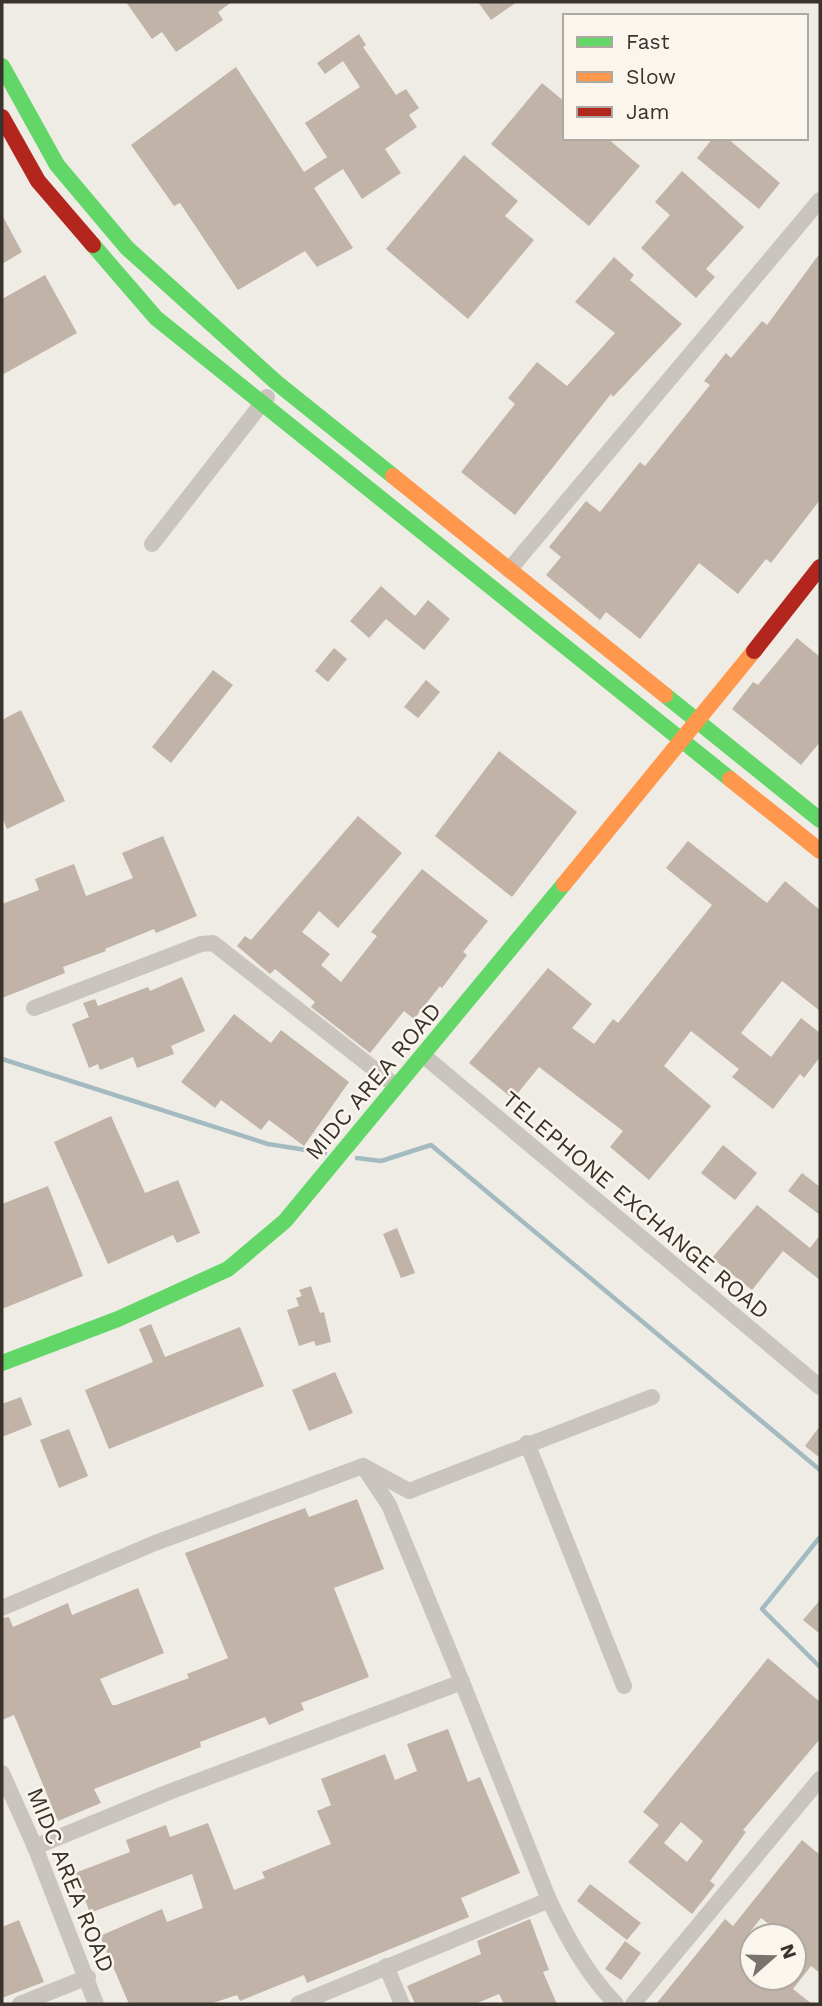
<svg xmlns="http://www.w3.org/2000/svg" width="822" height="2006" viewBox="0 0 822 2006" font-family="'Work Sans',sans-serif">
<rect width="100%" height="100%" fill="#efece6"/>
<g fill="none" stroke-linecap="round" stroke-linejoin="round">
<g stroke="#a3bbc0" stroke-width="4.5">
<polyline points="2,1059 268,1144 325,1153"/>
<polyline points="357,1158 381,1161 431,1145 820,1470"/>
<polyline points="820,1537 762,1609 820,1667"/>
</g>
</g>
<g fill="#c1b3a8" fill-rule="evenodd">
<polygon points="126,2 232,2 218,12 223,20 176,52 162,32 152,39"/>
<polygon points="478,2 517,2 491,20"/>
<polygon points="359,34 366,45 363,47 396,95 406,89 419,108 409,115 417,127 385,149 401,173 362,199 343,169 314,188 353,248 317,267 305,251 238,290 180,203 174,206 131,145 236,67 304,172 327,157 305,123 360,87 343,61 325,74 317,63"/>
<polygon points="542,83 565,102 565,138 607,138 640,166 589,226 491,144"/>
<polygon points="713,138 727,138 780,183 759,209 697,158"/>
<polygon points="464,155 518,201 505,216 534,240 468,319 386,249"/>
<polygon points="682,171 744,227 706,269 715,277 696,298 641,248 670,215 655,202"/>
<polygon points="2,215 22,252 2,264"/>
<polygon points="820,253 820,500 771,563 766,559 738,594 699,563 640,639 606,612 600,620 546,575 561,557 549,547 586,501 600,512 640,462 645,466 710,385 704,381 726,353 731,358 762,321 767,325"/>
<polygon points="614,257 634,275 630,280 682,324 613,397 611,394 515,515 461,472 515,404 508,398 537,362 567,386 615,333 575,302"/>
<polygon points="45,275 77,333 2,375 2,299"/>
<polygon points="381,586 415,616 428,600 450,619 424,650 386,619 369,638 350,621"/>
<polygon points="797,638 820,657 820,742 801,765 732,709 753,682 758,685"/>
<polygon points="334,648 347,659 328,682 315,671"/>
<polygon points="213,670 233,685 171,763 152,747"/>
<polygon points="426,680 440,692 418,718 404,707"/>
<polygon points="21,710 65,801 7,829 2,817 2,720"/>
<polygon points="499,751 577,812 512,897 435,836"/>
<polygon points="358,816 402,853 338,928 319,911 302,932 330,954 321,965 341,982 377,936 371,932 422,869 488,921 463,952 467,955 442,988 440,986 414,1019 404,1011 370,1053 311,1007 315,1002 275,969 270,974 237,946 245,936 251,940"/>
<polygon points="163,836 197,916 156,933 154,929 105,949 106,951 63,967 65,973 2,998 2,904 39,890 35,879 74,864 86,896 133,878 122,853"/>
<polygon points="688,841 767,903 785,881 820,910 820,1011 782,981 741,1033 771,1057 801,1018 820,1033 820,1057 804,1078 800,1074 773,1109 732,1077 739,1069 691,1031 664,1066 711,1106 649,1180 610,1147 623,1131 539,1067 513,1099 469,1063 548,968 592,1004 572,1028 594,1044 613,1019 618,1023 712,905 666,868"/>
<polygon points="182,977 205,1031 171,1046 174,1054 137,1068 133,1057 100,1070 98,1064 89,1068 72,1024 89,1017 83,1003 95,999 98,1006 148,987 150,991"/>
<polygon points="234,1014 271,1043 281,1030 349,1082 304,1146 269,1120 261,1130 221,1100 215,1108 181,1082"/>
<polygon points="111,1116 145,1193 178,1180 200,1233 177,1243 173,1235 108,1264 54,1142"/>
<polygon points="723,1145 757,1173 735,1200 701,1173"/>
<polygon points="802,1173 820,1187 820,1215 788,1191"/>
<polygon points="48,1186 83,1276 2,1309 2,1204"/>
<polygon points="757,1205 810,1248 820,1235 820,1280 783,1251 752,1290 712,1258"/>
<polygon points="397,1228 415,1273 401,1278 383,1234"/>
<polygon points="311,1286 320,1313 324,1312 331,1342 316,1346 314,1341 299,1346 287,1310 299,1306 296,1298 302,1296 299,1290"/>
<polygon points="151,1324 165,1357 240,1327 264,1386 109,1449 85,1390 153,1362 139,1329"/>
<polygon points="335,1372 353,1413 309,1431 292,1390"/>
<polygon points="21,1397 32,1425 2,1437 2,1404"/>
<polygon points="820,1426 820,1458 805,1446"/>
<polygon points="69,1429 88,1476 59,1488 40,1440"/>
<polygon points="357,1499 384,1569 334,1588 369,1677 301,1703 304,1710 269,1725 265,1717 200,1742 201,1747 94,1789 101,1803 58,1821 14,1715 2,1720 2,1618 9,1617 13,1627 68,1603 72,1615 138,1588 164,1653 100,1679 112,1705 116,1705 189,1678 187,1674 228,1658 185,1553 305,1508 309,1517"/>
<polygon points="820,1600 820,1634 803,1620"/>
<path d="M768,1658L820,1702V1739L743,1830L746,1832L710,1881L715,1885L692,1914L628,1862L659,1825L643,1812ZM681,1822L703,1841L687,1862L664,1843Z"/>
<polygon points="448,1729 468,1782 480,1777 520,1873 461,1898 469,1917 307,1983 304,1975 240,2001 237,1995 210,2004 129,2004 100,1936 162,1909 167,1922 203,1908 192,1874 90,1913 75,1873 130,1852 126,1840 166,1825 170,1837 208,1823 234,1890 265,1878 262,1872 331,1844 317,1811 331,1805 321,1779 385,1754 395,1780 417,1771 407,1744"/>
<path d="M802,1840L820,1855V1973L811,1966L793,1989L812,2004H656L725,1919L733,1926ZM761,1918L784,1936H794V1978H752V1941L746,1937Z"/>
<polygon points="590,1884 641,1923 627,1940 577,1901"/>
<polygon points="530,1919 549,1970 543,1972 557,2004 504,2004 499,1994 475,2004 415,2004 407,1986 481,1954 477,1941"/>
<polygon points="19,1920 44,1982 2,1998 2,1927"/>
<polygon points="625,1941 641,1953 621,1980 605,1969"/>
</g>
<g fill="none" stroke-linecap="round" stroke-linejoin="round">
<g stroke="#c9c4be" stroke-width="16">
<polyline points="152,544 267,397"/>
<polyline points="509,570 820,200"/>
<polyline points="34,1008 201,944 213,943 396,1086"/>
<polyline points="424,1056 820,1387"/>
<polyline points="527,1443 624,1686"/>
<polyline points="365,1467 409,1491 652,1397"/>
<polyline points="2,1608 155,1543 363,1466 389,1505 462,1682 169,1792 35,1847"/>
<polyline points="2,1773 35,1847 96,2004"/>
<path d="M549,1900C568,1939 586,1973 616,2004"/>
<polyline points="386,1966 402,2004"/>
<polyline points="20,2004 88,1977"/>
<polyline points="298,2004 549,1900 462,1682"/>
<polyline points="633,2004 820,1779"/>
</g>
<g stroke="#63d668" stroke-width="16">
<polyline points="2,66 57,165 127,248 277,383 393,476"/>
<polyline points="93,245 156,318 730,779"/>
<polyline points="665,695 820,820"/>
<polyline points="2,1363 118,1319 228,1269 285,1221 564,884"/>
</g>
<g stroke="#ff974d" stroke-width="16">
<polyline points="393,476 665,695"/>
<polyline points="730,779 820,851"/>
<polyline points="564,884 754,651"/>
</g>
<g stroke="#b3261e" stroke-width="16">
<polyline points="2,117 38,181 93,245"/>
<polyline points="754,651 820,567"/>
</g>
</g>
<g text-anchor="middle" stroke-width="5" stroke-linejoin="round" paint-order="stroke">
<g font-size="23" fill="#3a322c" stroke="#faf6ee">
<text transform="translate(373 1081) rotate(-50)" y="8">MIDC AREA ROAD</text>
<text transform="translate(636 1205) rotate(40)" y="8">TELEPHONE EXCHANGE ROAD</text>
<text transform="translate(71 1880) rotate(68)" y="8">MIDC AREA ROAD</text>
</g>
</g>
<rect width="822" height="2006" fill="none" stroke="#3a322c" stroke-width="7"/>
<rect x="563" y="14" width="245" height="126" fill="#faf6ee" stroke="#ada8a0" stroke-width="2"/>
<rect x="577" y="37" width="35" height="10" fill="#63d668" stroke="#ada8a0" stroke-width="2"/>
<text x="626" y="49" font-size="21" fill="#3a322c">Fast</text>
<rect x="577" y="72" width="35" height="10" fill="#ff974d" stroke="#ada8a0" stroke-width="2"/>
<text x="626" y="84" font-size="21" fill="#3a322c">Slow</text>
<rect x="577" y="107" width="35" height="10" fill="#b3261e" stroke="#ada8a0" stroke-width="2"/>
<text x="626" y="119" font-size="21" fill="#3a322c">Jam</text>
<g transform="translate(773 1957) rotate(70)"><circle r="33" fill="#faf6ee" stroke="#ada8a0" stroke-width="2"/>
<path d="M0-5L12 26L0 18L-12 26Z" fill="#79736d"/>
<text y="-10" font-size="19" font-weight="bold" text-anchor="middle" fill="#3a322c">N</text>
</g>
</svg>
